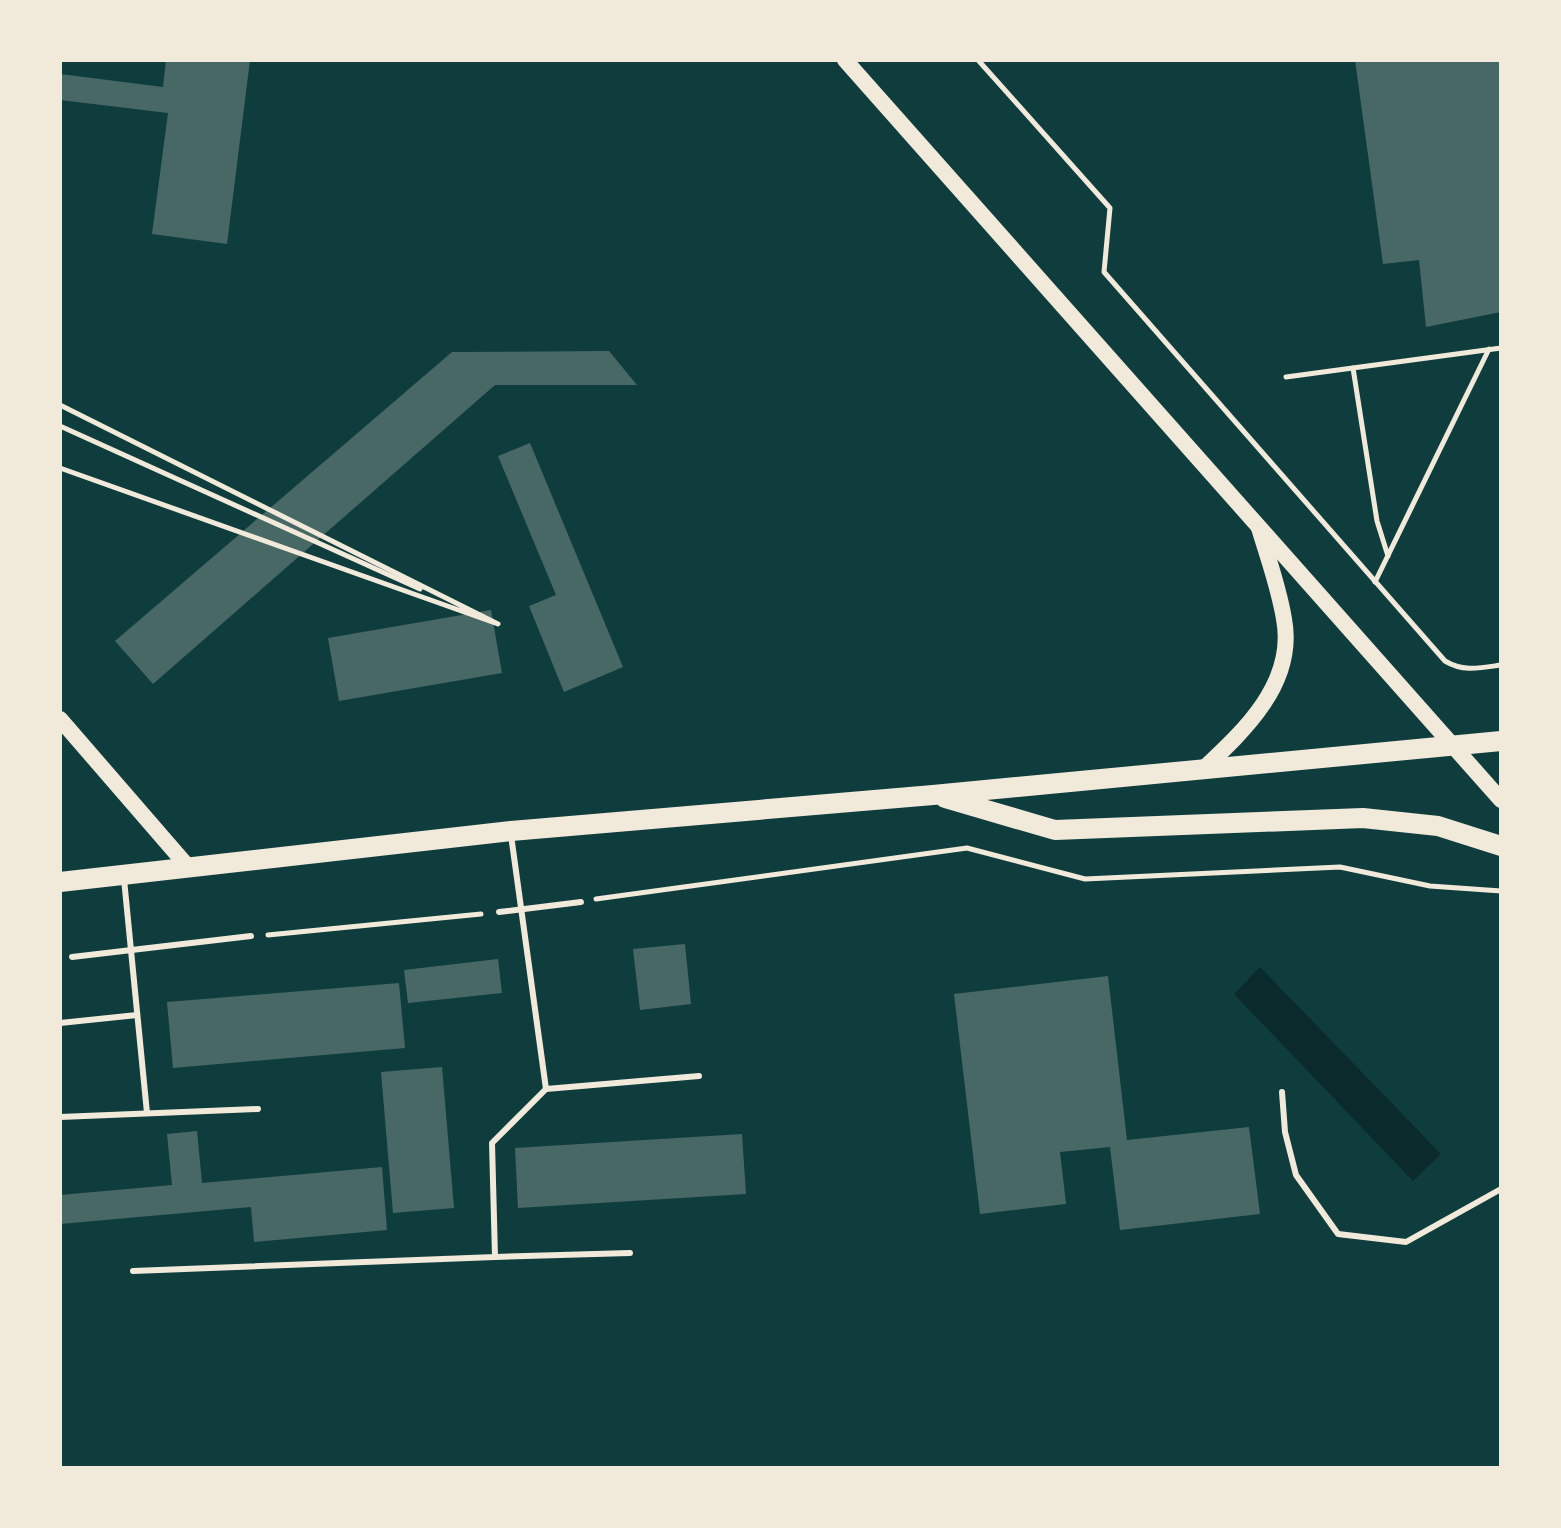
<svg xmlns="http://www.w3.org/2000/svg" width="1561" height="1528" viewBox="0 0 1561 1528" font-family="'Golos Text',sans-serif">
<rect width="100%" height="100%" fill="#0f3d3e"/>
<polygon fill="#0a2a2b" points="1260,967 1441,1154 1413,1181 1234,994"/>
<g fill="#486865">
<polygon points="166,60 250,60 227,244 152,234 168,113 60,100 60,74 163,87"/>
<polygon points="1355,60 1501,60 1501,312 1426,327 1419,260 1383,264"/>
<polygon points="609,351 637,385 495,385 153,684 115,641 452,352"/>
<polygon points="530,443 623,667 564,692 529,606 556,595 498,456"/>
<polygon points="491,610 502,673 339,701 328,638"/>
<polygon points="685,944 691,1004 640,1010 633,949"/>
<polygon points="498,959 502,993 408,1003 404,970"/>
<polygon points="1108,976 1127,1140 1249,1127 1260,1214 1120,1230 1110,1147 1060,1152 1066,1204 980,1214 954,994"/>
<polygon points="399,983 405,1048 173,1068 167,1002"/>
<polygon points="442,1067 454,1208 393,1213 381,1072"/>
<polygon points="197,1131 202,1183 382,1167 387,1230 254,1242 251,1207 60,1224 60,1195 172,1185 167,1134"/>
<polygon points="742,1134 746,1194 518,1208 515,1148"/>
</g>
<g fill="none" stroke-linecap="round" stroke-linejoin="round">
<g stroke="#f1e9da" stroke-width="5">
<path d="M978,60L1110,208L1104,272L1445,661C1463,672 1480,668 1501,665"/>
<polyline points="1353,368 1377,521 1388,556"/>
<polyline points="1286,377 1501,348"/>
<polyline points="60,405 498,624 60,468"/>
<polyline points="60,426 420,589"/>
<polyline points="1375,582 1489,349"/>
<polyline points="596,899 967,848 1085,879 1340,867 1430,886 1501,891"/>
<polyline points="268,935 481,914"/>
</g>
<g stroke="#f1e9da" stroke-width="6">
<polyline points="124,879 147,1113"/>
<polyline points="499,912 581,902"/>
<polyline points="72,957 251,936"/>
<polyline points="60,1023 137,1015"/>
<polyline points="546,1089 699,1076"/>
<polyline points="1282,1092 1285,1132 1296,1175 1338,1234 1406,1242 1501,1189"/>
<polyline points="60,1117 258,1109"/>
<polyline points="495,1257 630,1253"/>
<polyline points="133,1271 495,1257 492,1143 546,1089 511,835"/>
</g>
<g stroke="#f1e9da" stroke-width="16">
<polyline points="845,60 1501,800"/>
<polyline points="60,719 189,868"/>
<path d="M1202,770C1244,731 1296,683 1284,619C1279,588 1268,558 1259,528"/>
</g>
<g stroke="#f1e9da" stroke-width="20">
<polyline points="945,798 1055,830 1363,818 1438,826 1501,846"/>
<polyline points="60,882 511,831 933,795 1501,741"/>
</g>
</g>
<rect width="1561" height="1528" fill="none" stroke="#f1e9da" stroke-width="124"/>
</svg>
